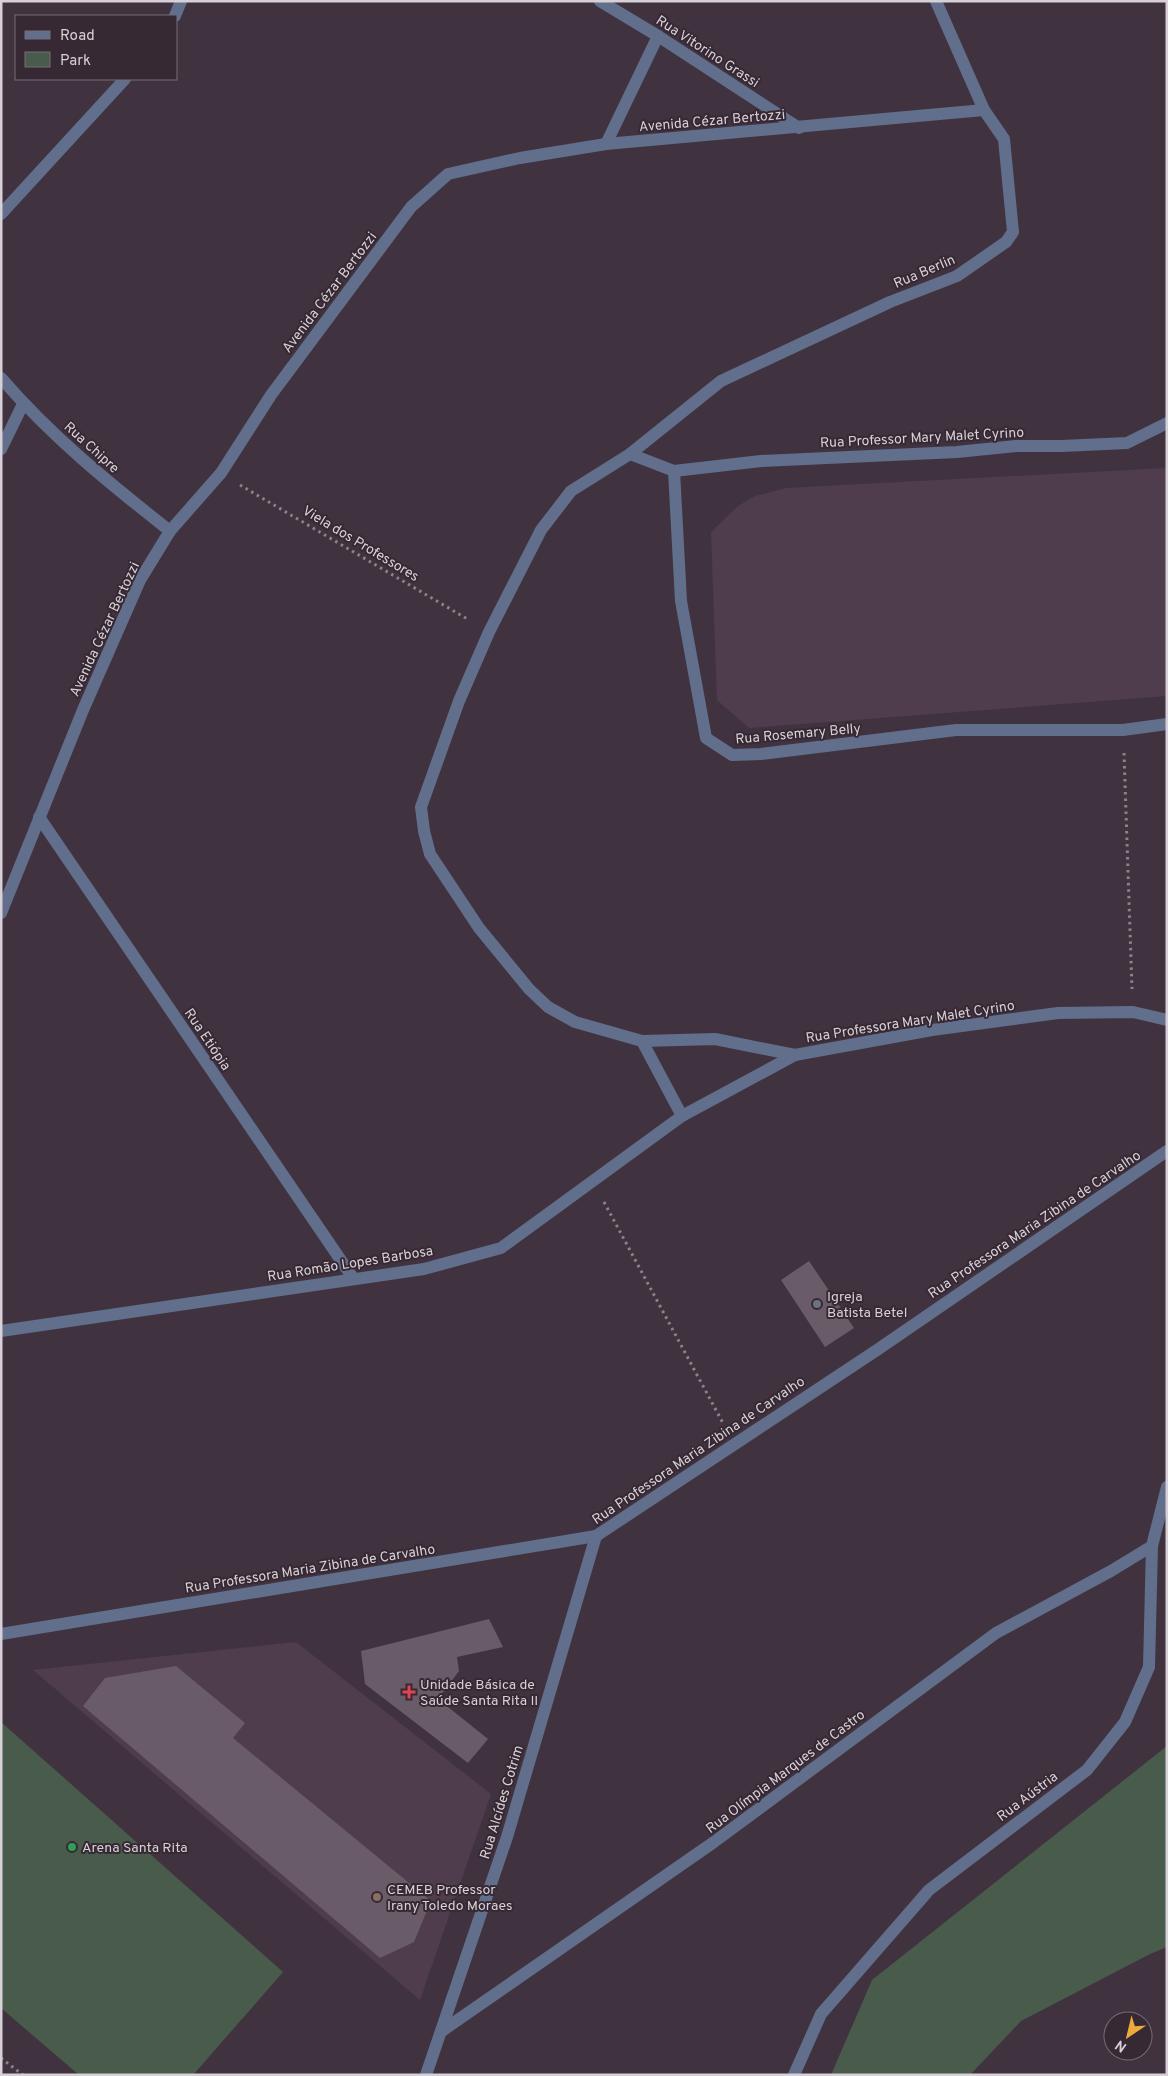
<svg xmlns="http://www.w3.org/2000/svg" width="1168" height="2076" viewBox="0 0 1168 2076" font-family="Overpass,sans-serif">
<rect width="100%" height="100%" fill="#40333f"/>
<g fill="#4f3d4d">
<polygon points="1167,468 1167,696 749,728 717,700 711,532 738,506 755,496 786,488"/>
<polygon points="296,1642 491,1794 420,2000 33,1670"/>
</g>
<g fill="#495c4c">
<polygon points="1,1722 283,1972 193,2075 79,2075 1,2008"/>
<polygon points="1167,1746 1167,1947 1150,1954 1021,2021 970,2075 831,2075 872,1980"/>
</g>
<g fill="#6a5b68">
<polygon points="809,1261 854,1328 825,1347 781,1280"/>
<polygon points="489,1619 503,1647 457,1657 459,1671 438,1699 488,1739 468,1763 365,1684 361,1651"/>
<polygon points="176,1666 245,1723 233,1738 431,1901 414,1942 380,1958 83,1706 105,1678"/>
</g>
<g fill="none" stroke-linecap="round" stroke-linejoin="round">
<g stroke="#8d828c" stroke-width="3" stroke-dasharray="2.5 4" stroke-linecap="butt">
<polyline points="240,485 469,620"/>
<polyline points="1124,753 1132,989"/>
<polyline points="604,1202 724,1425"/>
<polyline points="1,2058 23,2075"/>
</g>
<g stroke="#616f8d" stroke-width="12">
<polyline points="600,1 658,36 799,128"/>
<polyline points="936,1 984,110 1004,139 1013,232 1006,242 957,276 890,302 721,381 630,454 571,491 541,530 489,632 459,701 421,807 424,831 430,854 479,928 529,989 548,1007 575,1022 642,1041 715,1039 795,1055 932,1030 1058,1013 1133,1012 1167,1020"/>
<polyline points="175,16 181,1"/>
<polyline points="606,144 658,36"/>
<polyline points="1,214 125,79"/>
<path d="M1,378C52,437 109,483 170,531"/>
<polyline points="1,449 23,404"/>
<polyline points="630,454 674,471 761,461 957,452 1016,446 1062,446 1127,443 1167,423"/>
<polyline points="674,471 681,601 706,738 732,755 761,754 956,730 1123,730 1167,724"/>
<polyline points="39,817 353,1278"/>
<polyline points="1,913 83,710 140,580 170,531 221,473 271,395 411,207 448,174 520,158 606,144 984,110"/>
<polyline points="642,1041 682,1116"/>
<polyline points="1,1331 424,1269 501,1248 682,1116 795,1055"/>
<polyline points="1,1634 596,1536 877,1350 1167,1151"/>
<polyline points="442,2031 714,1842 996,1633 1111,1571 1152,1546"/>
<polyline points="426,2075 507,1837 596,1536"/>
<polyline points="794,2075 821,2014 929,1890 1087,1770 1125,1722 1149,1667 1152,1546 1167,1487"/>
</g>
</g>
<circle fill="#6b7280" stroke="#362934" stroke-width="2" cx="817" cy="1304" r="5"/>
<path fill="#e0444e" stroke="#362934" stroke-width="2" d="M406.5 1684.5h5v5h5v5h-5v5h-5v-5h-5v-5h5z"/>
<circle fill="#2e9e5b" stroke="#362934" stroke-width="2" cx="72" cy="1847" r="5"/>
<circle fill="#8d6e63" stroke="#362934" stroke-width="2" cx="377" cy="1897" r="5"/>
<g text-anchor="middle" stroke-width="4" stroke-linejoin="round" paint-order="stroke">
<g font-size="14" fill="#d8d0d7" stroke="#362934">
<text transform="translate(708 51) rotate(33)" y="5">Rua Vitorino Grassi</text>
<text transform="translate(712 120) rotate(-5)" y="5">Avenida Cézar Bertozzi</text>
<text transform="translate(924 271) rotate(-23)" y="5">Rua Berlin</text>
<text transform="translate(329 292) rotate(-53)" y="5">Avenida Cézar Bertozzi</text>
<text transform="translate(922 437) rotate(-3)" y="5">Rua Professor Mary Malet Cyrino</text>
<text transform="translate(92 447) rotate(42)" y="5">Rua Chipre</text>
<text transform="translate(361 543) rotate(31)" y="5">Viela dos Professores</text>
<text transform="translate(104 629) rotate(-65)" y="5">Avenida Cézar Bertozzi</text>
<text transform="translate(798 733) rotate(-5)" y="5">Rua Rosemary Belly</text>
<text transform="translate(910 1021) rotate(-9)" y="5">Rua Professora Mary Malet Cyrino</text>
<text transform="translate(208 1039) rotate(56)" y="5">Rua Etiópia</text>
<text transform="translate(1034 1224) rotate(-34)" y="5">Rua Professora Maria Zibina de Carvalho</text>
<text transform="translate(350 1263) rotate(-9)" y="5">Rua Romão Lopes Barbosa</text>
<text transform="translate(698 1450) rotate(-34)" y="5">Rua Professora Maria Zibina de Carvalho</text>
<text transform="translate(310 1568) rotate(-9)" y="5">Rua Professora Maria Zibina de Carvalho</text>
<text transform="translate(785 1771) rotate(-37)" y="5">Rua Olímpia Marques de Castro</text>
<text transform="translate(1027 1796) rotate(-37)" y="5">Rua Aústria</text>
<text transform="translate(501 1802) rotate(-73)" y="5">Rua Alcídes Cotrim</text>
</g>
<g font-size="14" fill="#d8d0d7" stroke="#362934" text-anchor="start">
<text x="827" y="1301">Igreja<tspan x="827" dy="16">Batista Betel</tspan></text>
<text x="420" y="1689">Unidade Básica de<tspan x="420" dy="16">Saúde Santa Rita II</tspan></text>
<text x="82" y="1852">Arena Santa Rita</text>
<text x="387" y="1894">CEMEB Professor<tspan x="387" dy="16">Irany Toledo Moraes</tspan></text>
</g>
</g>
<rect width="1168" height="2076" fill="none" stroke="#d8d0d7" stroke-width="5"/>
<rect x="15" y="15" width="162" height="65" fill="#362934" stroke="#776c75"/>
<rect x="25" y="31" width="25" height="8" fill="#616f8d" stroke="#776c75"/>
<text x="60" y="40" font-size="15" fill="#d8d0d7">Road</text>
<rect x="25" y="52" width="25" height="15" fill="#495c4c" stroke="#776c75"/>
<text x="60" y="65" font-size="15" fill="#d8d0d7">Park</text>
<g transform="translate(1128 2036) rotate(215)"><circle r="24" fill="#362934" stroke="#776c75"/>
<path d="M0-4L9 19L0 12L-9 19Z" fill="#ebaa39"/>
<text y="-8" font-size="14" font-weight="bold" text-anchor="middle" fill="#d8d0d7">N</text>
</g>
</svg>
